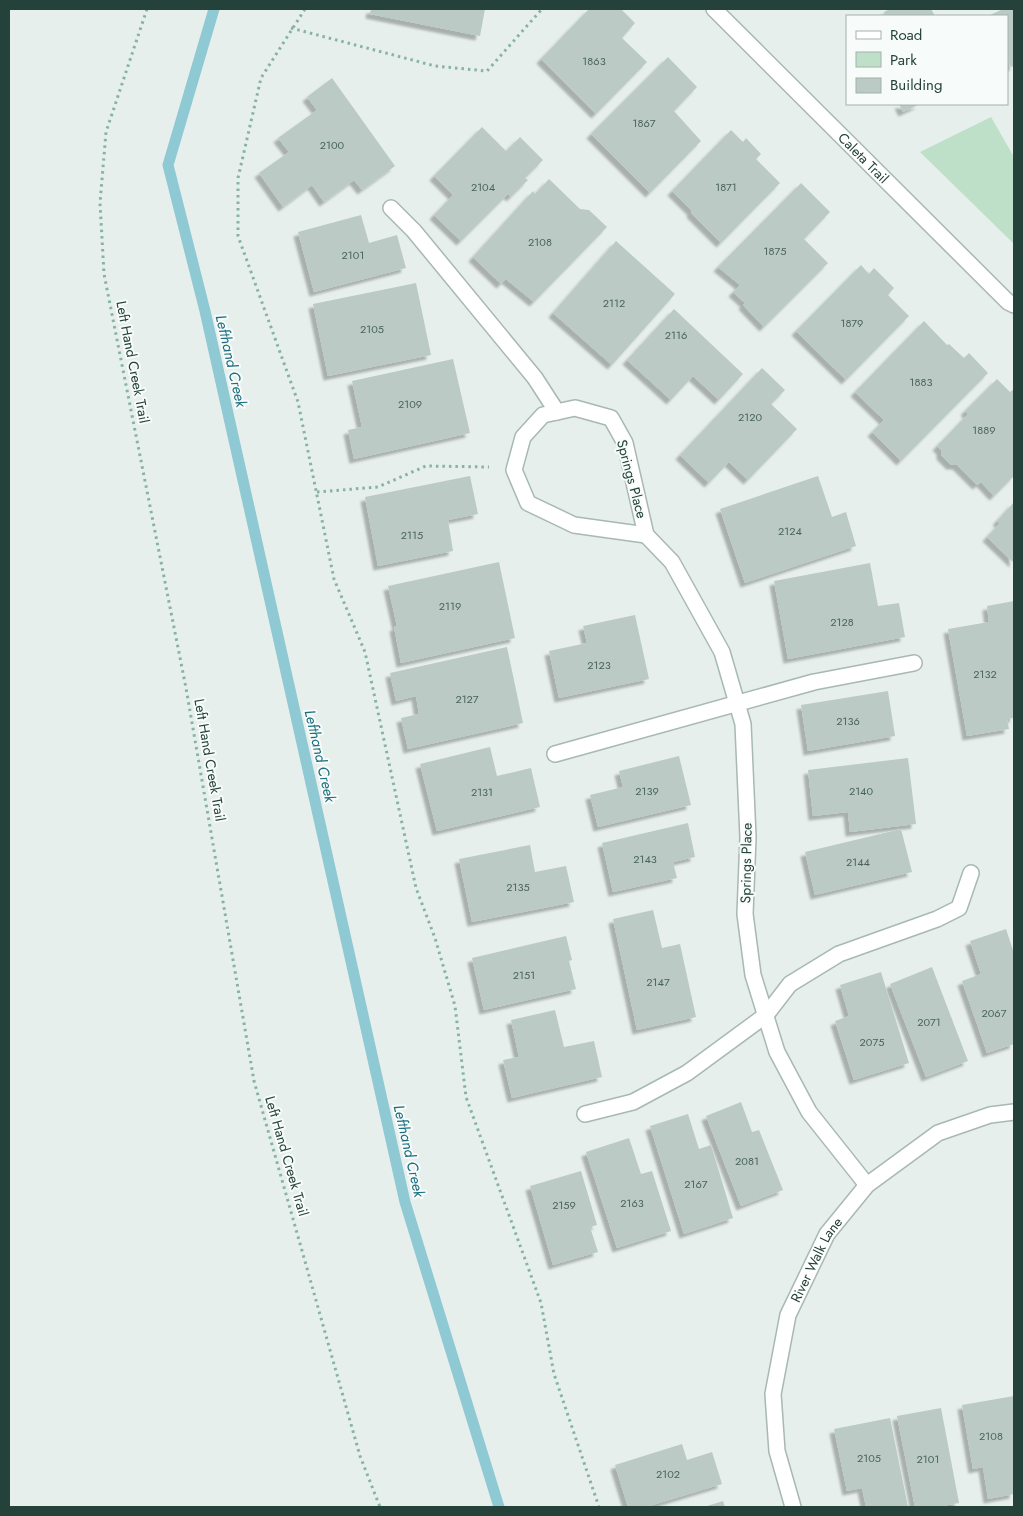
<svg xmlns="http://www.w3.org/2000/svg" width="1023" height="1516" viewBox="0 0 1023 1516" font-family="Jost,sans-serif">
<defs>
<filter id="shadow"><feDropShadow dx="-4.5" dy="4.5" stdDeviation="1" flood-color="#0004"/></filter>
</defs>
<rect width="100%" height="100%" fill="#e6efeb"/>
<polygon fill="#bfe0c8" points="991,117 1014,157 1014,244 920,152"/>
<g fill="none" stroke-linecap="round" stroke-linejoin="round">
<polyline stroke="#8ec9d4" stroke-width="11" points="214,9 168,165 205,311 405,1202 499,1507"/>
</g>
<g fill="#bbcac4" filter="url(#shadow)">
<polygon points="371,9 485,9 480,36 370,14"/>
<polygon points="589,9 621,9 635,23 622,38 647,62 596,114 541,59"/>
<polygon points="890,9 931,9 935,16 882,16 885,15 884,12"/>
<polygon points="1003,9 1014,9 1014,66 1011,67 1007,60 1007,16 988,16"/>
<polygon points="668,57 697,87 674,111 701,141 650,193 591,134"/>
<polygon points="332,78 395,166 362,190 354,180 324,202 312,185 283,207 259,173 289,152 278,138 317,110 307,97"/>
<polygon points="899,104 920,104 903,112"/>
<polygon points="482,127 506,151 520,137 543,160 525,178 528,180 511,197 508,194 461,241 434,215 453,195 434,176"/>
<polygon points="731,130 743,142 746,138 761,154 756,159 780,183 721,243 691,213 692,211 672,191"/>
<polygon points="549,179 580,209 589,210 607,227 534,302 506,279 501,284 473,257 533,191 535,194"/>
<polygon points="801,183 830,212 804,239 828,263 764,327 743,305 745,303 733,292 740,285 718,267"/>
<polygon points="361,215 369,243 397,235 406,268 314,292 298,232"/>
<polygon points="616,241 675,294 612,365 553,313"/>
<polygon points="861,265 869,274 874,268 894,288 888,295 909,316 846,380 796,331"/>
<polygon points="416,283 431,355 328,376 313,304"/>
<polygon points="674,309 743,374 719,400 693,376 671,400 627,360"/>
<polygon points="924,321 947,345 949,344 964,358 969,353 988,373 901,461 872,432 884,420 855,392"/>
<polygon points="453,359 470,433 354,459 348,430 362,427 352,381"/>
<polygon points="762,368 785,390 771,404 797,429 748,480 729,462 709,483 680,455"/>
<polygon points="997,379 1010,392 1014,389 1014,476 994,496 981,482 977,485 957,465 951,465 941,455 941,450 937,446 968,414 965,411"/>
<polygon points="470,476 478,514 448,520 453,551 378,566 365,497"/>
<polygon points="818,476 832,517 846,512 856,546 745,583 720,509"/>
<polygon points="1014,502 1014,563 987,537 1000,523 997,521"/>
<polygon points="499,562 515,638 401,663 394,627 397,626 388,586"/>
<polygon points="870,563 878,606 899,603 905,637 788,659 774,581"/>
<polygon points="1014,601 1014,718 1007,719 1009,729 967,736 948,629 989,622 987,606"/>
<polygon points="635,615 649,679 559,698 549,651 587,643 583,626"/>
<polygon points="507,647 523,723 408,749 401,718 419,714 416,696 396,701 390,673"/>
<polygon points="888,691 895,736 808,751 801,705"/>
<polygon points="490,747 497,776 531,768 540,807 437,831 420,764"/>
<polygon points="679,756 691,805 598,827 590,795 623,787 619,771"/>
<polygon points="908,758 916,824 850,832 848,812 813,816 808,770"/>
<polygon points="688,823 695,857 673,862 677,878 613,892 602,843"/>
<polygon points="901,829 912,872 815,895 805,852"/>
<polygon points="530,845 535,872 566,866 574,902 472,922 459,859"/>
<polygon points="653,910 662,948 680,944 696,1017 637,1030 613,919"/>
<polygon points="1006,929 1014,953 1014,1044 987,1053 962,981 981,974 970,941"/>
<polygon points="566,936 572,960 569,961 576,989 484,1010 472,958"/>
<polygon points="932,967 968,1061 926,1077 890,984"/>
<polygon points="881,972 909,1063 854,1080 835,1021 849,1016 840,985"/>
<polygon points="555,1010 564,1047 594,1041 602,1077 512,1098 503,1060 519,1057 511,1020"/>
<polygon points="741,1102 752,1132 759,1130 783,1190 741,1206 706,1116"/>
<polygon points="688,1114 699,1149 711,1145 733,1218 684,1234 650,1126"/>
<polygon points="629,1138 641,1174 652,1171 671,1231 617,1248 586,1152"/>
<polygon points="581,1171 597,1225 590,1227 598,1252 553,1265 530,1186"/>
<polygon points="1014,1396 1014,1494 988,1499 983,1467 973,1469 962,1405"/>
<polygon points="941,1408 959,1503 936,1507 915,1507 897,1416"/>
<polygon points="890,1418 908,1507 866,1507 862,1488 847,1491 834,1429"/>
<polygon points="682,1444 687,1460 712,1452 722,1484 646,1507 628,1507 615,1465"/>
<polygon points="723,1501 725,1507 704,1507"/>
</g>
<g fill="none" stroke-linecap="round" stroke-linejoin="round">
<defs>
<g id="service">
<polyline points="391,208 414,231 535,378 557,412"/>
<polyline points="555,754 814,682 914,663"/>
<polyline points="585,1114 633,1102 687,1073 766,1015 790,984 839,954 937,919 959,908 971,873"/>
</g>
<g id="minor">
<path id="s1" d="M714,9L1008,302L1014,305"/>
<polygon points="575,408 611,418 625,443 646,535 574,525 528,503 514,470 523,437 543,415"/>
<polyline points="646,535 672,562 722,652 743,724 748,837 745,914 753,975 777,1052 809,1112 867,1185"/>
<path id="s2" d="M793,1507L777,1451L773,1394L788,1315L827,1234L867,1185L938,1133L990,1115L1014,1112"/>
</g>
</defs>
<use href="#service" stroke="#a8b8b2" stroke-width="18"/>
<use href="#minor" stroke="#a8b8b2" stroke-width="18"/>
<g stroke="#86b3a5" stroke-width="3" stroke-dasharray="2.5 4" stroke-linecap="butt">
<polyline points="147,9 106,132 100,203 104,274 186,688 254,1081 360,1456 380,1507"/>
<polyline points="305,9 261,78 238,178 238,236 298,402 334,579 365,652 416,888 435,938 455,1006 466,1097 541,1303 554,1374 599,1507"/>
<polyline points="291,28 435,66 487,71 542,9"/>
<polyline points="317,492 378,487 426,466 489,467"/>
</g>
<use href="#service" stroke="#fff" stroke-width="15"/>
<use href="#minor" stroke="#fff" stroke-width="15"/>
</g>
<g text-anchor="middle" stroke-width="4" stroke-linejoin="round" paint-order="stroke">
<g font-size="11" fill="#4a645c">
<text x="594" y="65">1863</text>
<text x="644" y="127">1867</text>
<text x="332" y="149">2100</text>
<text x="483" y="191">2104</text>
<text x="726" y="191">1871</text>
<text x="540" y="246">2108</text>
<text x="775" y="255">1875</text>
<text x="353" y="259">2101</text>
<text x="614" y="307">2112</text>
<text x="852" y="327">1879</text>
<text x="372" y="333">2105</text>
<text x="676" y="339">2116</text>
<text x="921" y="386">1883</text>
<text x="410" y="408">2109</text>
<text x="750" y="421">2120</text>
<text x="984" y="434">1889</text>
<text x="790" y="535">2124</text>
<text x="412" y="539">2115</text>
<text x="450" y="610">2119</text>
<text x="842" y="626">2128</text>
<text x="599" y="669">2123</text>
<text x="985" y="678">2132</text>
<text x="467" y="703">2127</text>
<text x="848" y="725">2136</text>
<text x="647" y="795">2139</text>
<text x="861" y="795">2140</text>
<text x="482" y="796">2131</text>
<text x="645" y="863">2143</text>
<text x="858" y="866">2144</text>
<text x="518" y="891">2135</text>
<text x="524" y="979">2151</text>
<text x="658" y="986">2147</text>
<text x="994" y="1017">2067</text>
<text x="929" y="1026">2071</text>
<text x="872" y="1046">2075</text>
<text x="747" y="1165">2081</text>
<text x="696" y="1188">2167</text>
<text x="632" y="1207">2163</text>
<text x="564" y="1209">2159</text>
<text x="991" y="1440">2108</text>
<text x="869" y="1462">2105</text>
<text x="928" y="1463">2101</text>
<text x="668" y="1478">2102</text>
</g>
<g font-size="14" fill="#24423a" stroke="#f7fbf9">
<text dy="5" stroke="none"><textPath href="#s1" startOffset="211">Caleta Trail</textPath></text>
<text transform="translate(133 362) rotate(79)" y="5">Left Hand Creek Trail</text>
<text transform="translate(632 479) rotate(75)" y="5">Springs Place</text>
<text transform="translate(210 760) rotate(80)" y="5">Left Hand Creek Trail</text>
<text transform="translate(746 863) rotate(-89)" y="5">Springs Place</text>
<text transform="translate(287 1156) rotate(74)" y="5">Left Hand Creek Trail</text>
<text dy="5" stroke="none"><textPath href="#s2" startOffset="258">River Walk Lane</textPath></text>
</g>
<g font-size="15" font-style="italic" fill="#1c6f80" stroke="#f7fbf9">
<text transform="translate(231 361) rotate(77)" y="5">Lefthand Creek</text>
<text transform="translate(320 756) rotate(77)" y="5">Lefthand Creek</text>
<text transform="translate(409 1151) rotate(77)" y="5">Lefthand Creek</text>
</g>
</g>
<rect width="1023" height="1516" fill="none" stroke="#24423a" stroke-width="20"/>
<rect x="846" y="15" width="162" height="90" fill="#f7fbf9" stroke="#a3b1ad"/>
<rect x="856" y="31" width="25" height="8" fill="#ffffff" stroke="#a3b1ad"/>
<text x="890" y="40" font-size="15" fill="#24423a">Road</text>
<rect x="856" y="52" width="25" height="15" fill="#bfe0c8" stroke="#a3b1ad"/>
<text x="890" y="65" font-size="15" fill="#24423a">Park</text>
<rect x="856" y="78" width="25" height="15" fill="#bbcac4" stroke="#a3b1ad"/>
<text x="890" y="90" font-size="15" fill="#24423a">Building</text>
</svg>
